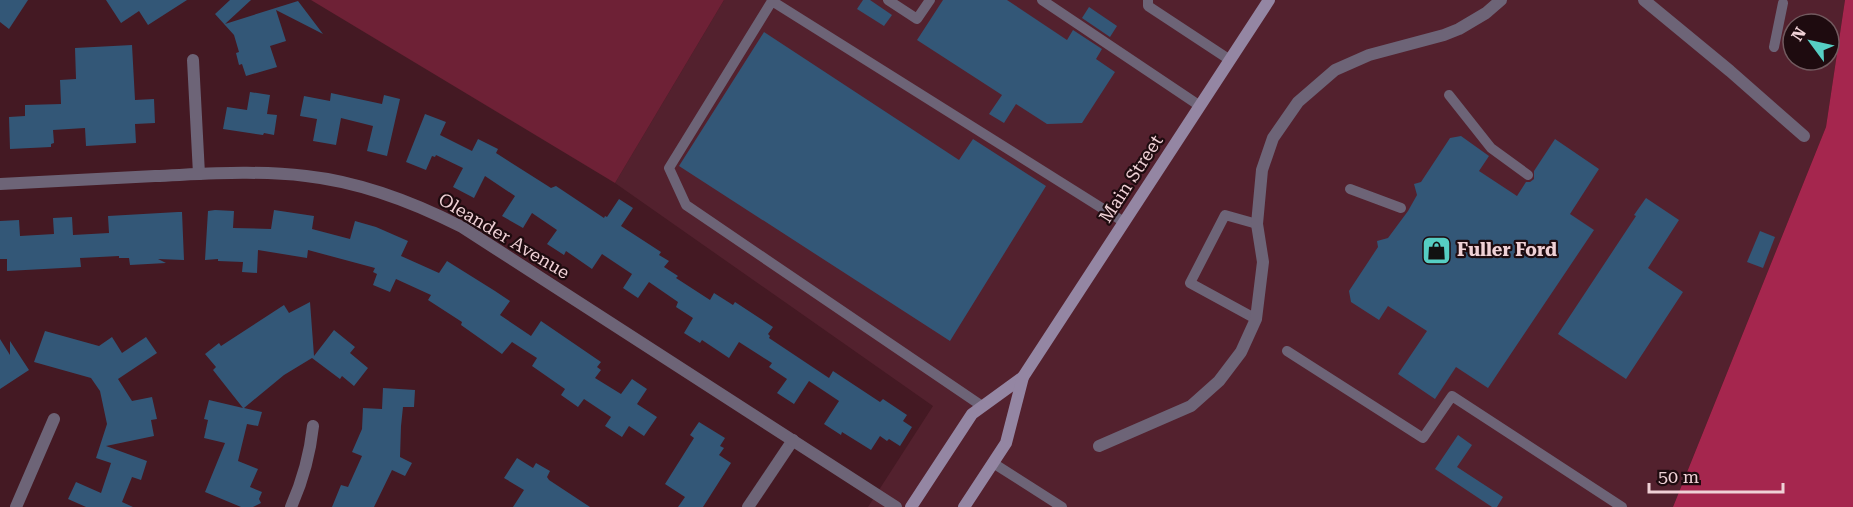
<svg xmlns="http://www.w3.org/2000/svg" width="1853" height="507" viewBox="0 0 1853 507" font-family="'Roboto Serif',serif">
<rect width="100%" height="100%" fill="#441923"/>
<path fill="#53212e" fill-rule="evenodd" d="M724,0H1845L1826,127L1673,507H868L933,406L615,183ZM1793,24H1829V60H1793Z"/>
<polygon fill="#6e2136" points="311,0 724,0 615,183"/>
<polygon fill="#a5264e" points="1845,0 1853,0 1853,507 1673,507 1826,127"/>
<g fill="#335777">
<polygon points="0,0 28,0 9,29 0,22"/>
<polygon points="106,0 187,0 148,25 139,11 121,23"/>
<polygon points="230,0 251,0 225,24 298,1 323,34 276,10 286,41 270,46 277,67 246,76 242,64 239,65 236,53 239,52 234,35 215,14"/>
<polygon points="863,0 870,0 892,15 884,26 857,9"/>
<polygon points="943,0 1007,0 1067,40 1073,30 1102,49 1096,59 1115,72 1082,123 1047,124 1016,104 1004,123 989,114 1002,95 917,40"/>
<polygon points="1089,7 1117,26 1110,37 1082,18"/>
<polygon points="764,32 959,160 973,139 1046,186 950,341 679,166"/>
<polygon points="132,45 135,100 154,99 155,123 135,124 136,143 86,146 85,128 53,130 54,143 51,144 51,147 10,149 9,117 25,116 25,105 61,104 60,80 76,79 75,48"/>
<polygon points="250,92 270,95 267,114 277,115 274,135 264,133 263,135 223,129 227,107 247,110"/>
<polygon points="331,93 382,104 384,95 400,99 387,156 367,151 373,126 341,118 336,145 313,141 317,119 300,116 304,96 330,101"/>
<polygon points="425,114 446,122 440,135 472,151 478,139 498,149 496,153 551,188 556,186 604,218 605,216 607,217 619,199 633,208 621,226 661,252 659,255 669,261 664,267 678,276 676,278 710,300 714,293 733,305 735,302 773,327 768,334 770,336 769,338 829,378 833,371 880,402 883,399 907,415 903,421 912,427 900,446 889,439 887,441 880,436 871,450 842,432 841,435 824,424 839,401 809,381 794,404 777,393 787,379 769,367 772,363 739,342 729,358 702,340 700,343 684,333 693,318 676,307 678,302 649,282 638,298 623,288 632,274 602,254 592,269 566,251 564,255 547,244 557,230 532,213 523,228 502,216 515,196 485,176 474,198 453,187 463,168 436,155 435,157 432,156 426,170 406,162"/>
<polygon points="1461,136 1489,156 1479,171 1517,196 1526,182 1530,182 1534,179 1534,171 1555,139 1599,169 1570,214 1594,230 1488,388 1456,367 1435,399 1398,374 1427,331 1388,306 1379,320 1351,302 1349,291 1378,247 1377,241 1388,238 1408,211 1417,195 1414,184 1421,182 1450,138"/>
<polygon points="1646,198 1679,220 1648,268 1683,292 1626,379 1558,334 1636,216 1634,215"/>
<polygon points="215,210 234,211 233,228 271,229 274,210 314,216 312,229 350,239 355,221 376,227 408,241 401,256 439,273 447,261 495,291 510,301 500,315 531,336 541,321 601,362 597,367 601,370 595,378 621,394 632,379 647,389 637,404 657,417 644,436 629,426 622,437 605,426 611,417 584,399 578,407 561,395 565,389 532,366 537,358 512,342 502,354 461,325 462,322 428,300 431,295 396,279 390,292 373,285 377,274 373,272 375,268 308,250 307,258 258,250 257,273 242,272 243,262 218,261 218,259 205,260 208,211"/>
<polygon points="178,212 182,212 184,260 158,259 166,263 130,265 129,258 119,258 119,256 80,258 81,267 7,271 7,259 0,259 0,221 19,220 20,236 54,234 53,218 72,217 73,235 109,233 108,216"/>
<polygon points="1760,231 1775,237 1763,268 1747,262"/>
<polygon points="310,302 314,356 334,330 355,347 350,353 368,368 354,386 342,376 340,379 312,358 284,375 244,408 262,412 258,426 247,424 238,461 258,469 250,487 262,492 259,499 261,503 253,507 241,507 205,492 225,443 204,438 208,420 204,419 209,400 243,408 213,370 216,367 205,354 219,343 221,346 284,305 289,313"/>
<polygon points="45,331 99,346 112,337 122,353 146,337 157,353 118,379 132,401 152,397 157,419 151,420 154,436 106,446 147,461 141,480 132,477 122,502 133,507 86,507 68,499 76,482 101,493 111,463 96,458 107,424 100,391 91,378 34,362"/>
<polygon points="0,339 10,355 10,341 29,370 0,389"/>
<polygon points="383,388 415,390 414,407 403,407 401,426 400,457 412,463 405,476 392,470 374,507 332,507 341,485 348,487 362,456 352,452 362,429 363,408 382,409"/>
<polygon points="699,422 725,438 720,446 724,448 719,455 731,463 703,507 678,507 685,497 665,484 694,438 690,435"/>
<polygon points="1458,435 1472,445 1457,467 1503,497 1497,507 1492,507 1435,469"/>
<polygon points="517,458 533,468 536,463 550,471 547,477 549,480 590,507 513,507 524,490 504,478"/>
</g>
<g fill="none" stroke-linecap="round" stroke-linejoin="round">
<g stroke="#6d6477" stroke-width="10">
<polyline points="888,0 917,19 930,0"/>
<polyline points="1042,0 1200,106"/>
<polyline points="1148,0 1148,6 1230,60"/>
<polyline points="1774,47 1783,3"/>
<polyline points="1449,95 1491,148 1528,175"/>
<polyline points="1350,189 1401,208"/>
<polyline points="1256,319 1190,283 1225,215 1257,224"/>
<polyline points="1287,351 1423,438 1452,396 1622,507"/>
<polyline points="982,406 686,205 669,168 772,1 1124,222"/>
<polyline points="993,463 1062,507"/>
</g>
<g stroke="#6d6477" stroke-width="12">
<polyline points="1644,0 1730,71 1804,136"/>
<polyline points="193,60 199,174"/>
<polyline points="1099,446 1191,406 1219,381 1241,352 1256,319 1263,262 1257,224 1262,170 1273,138 1298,102 1335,70 1369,55 1444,35 1459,29 1486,13 1501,0"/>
<polyline points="16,507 54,419"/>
<path d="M291,507C303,480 310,454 313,426"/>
<polyline points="748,507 793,440"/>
</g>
<path stroke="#6d6477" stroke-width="12" d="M0,184C52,181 104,179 155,176C205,174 256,170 306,176C361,182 413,202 462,227L896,507"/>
<g stroke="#9486a3" stroke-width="12">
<polyline points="911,507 972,414 1023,377"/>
<polyline points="964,507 1006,443 1023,377 1269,0"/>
</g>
</g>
<defs>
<symbol id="shop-square" viewBox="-11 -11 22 22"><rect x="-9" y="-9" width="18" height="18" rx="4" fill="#56cec3" stroke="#1e0b0f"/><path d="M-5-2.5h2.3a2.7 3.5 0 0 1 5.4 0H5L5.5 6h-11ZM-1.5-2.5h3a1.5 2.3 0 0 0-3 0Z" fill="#111"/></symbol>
</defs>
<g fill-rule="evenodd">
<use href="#shop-square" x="1420" y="234" width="33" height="33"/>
</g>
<g text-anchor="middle" stroke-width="4.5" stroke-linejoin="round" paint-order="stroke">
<g font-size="18" fill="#efd1d6" stroke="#1e0b0f">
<text transform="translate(1131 179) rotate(-57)" y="6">Main Street</text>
<text transform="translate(504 236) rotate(31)" y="6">Oleander Avenue</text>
</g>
<g font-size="18" font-weight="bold" fill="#efd1d6" stroke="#1e0b0f" text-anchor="start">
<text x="1457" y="256">Fuller Ford</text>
</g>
</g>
<g transform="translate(1811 42) rotate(303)"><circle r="28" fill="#1e0b0f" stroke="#725a5f" stroke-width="1.5"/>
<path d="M0-4.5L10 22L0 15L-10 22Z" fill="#56cec3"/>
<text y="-9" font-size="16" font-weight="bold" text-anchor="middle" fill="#efd1d6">N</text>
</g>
<path d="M1649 483v9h134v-9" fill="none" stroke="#efd1d6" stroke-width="3"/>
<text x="1658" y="483" font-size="18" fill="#efd1d6" stroke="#1e0b0f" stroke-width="4.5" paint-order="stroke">50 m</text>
</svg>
